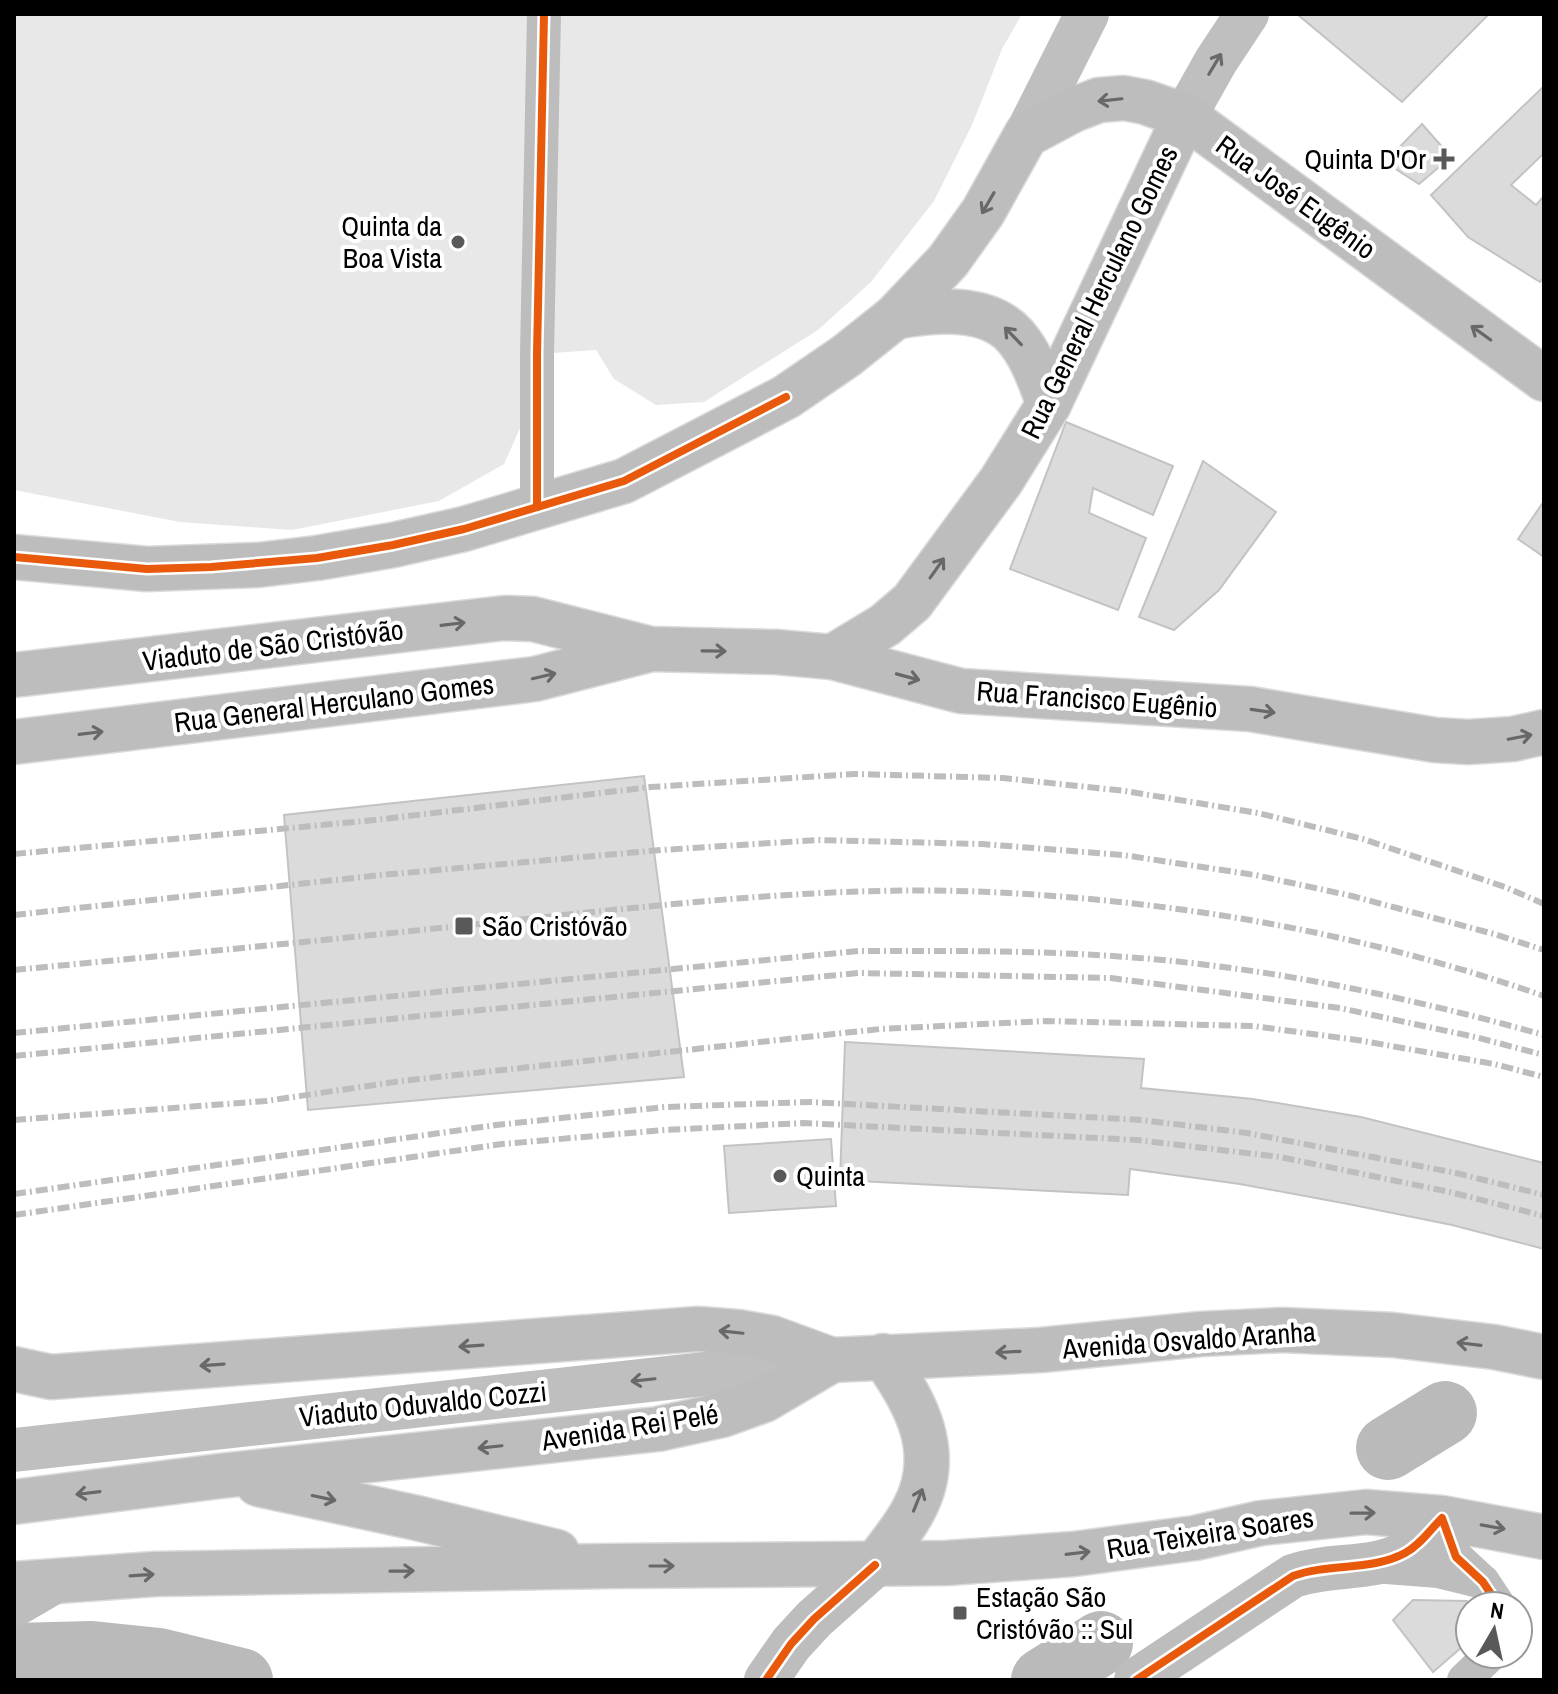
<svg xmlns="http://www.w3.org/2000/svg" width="1558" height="1694" viewBox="0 0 1558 1694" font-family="'Archivo Narrow',sans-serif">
<rect width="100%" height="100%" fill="#fff"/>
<polygon fill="#e8e8e8" points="14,14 1022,14 1002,49 972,125 934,201 871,282 818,330 704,402 656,405 614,379 596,350 537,354 526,415 504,464 439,501 292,530 180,522 14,490"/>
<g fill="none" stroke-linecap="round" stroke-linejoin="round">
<g stroke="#bababa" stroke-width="64">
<polyline points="1388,1448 1445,1413"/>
<polyline points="14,1655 92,1653 159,1660 241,1680"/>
<polyline points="1043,1680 1101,1643"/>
</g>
</g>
<g fill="#dbdbdb" stroke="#c3c3c3" stroke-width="2">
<polygon points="1297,14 1489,14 1402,102"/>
<polygon points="1544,86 1544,153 1511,185 1536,205 1544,196 1544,277 1540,282 1468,237 1431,195"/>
<polygon points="1422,124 1451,157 1419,184 1385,162"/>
<polygon points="1066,422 1173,466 1153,515 1093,488 1089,513 1146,538 1118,610 1010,569"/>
<polygon points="1203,461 1276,512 1219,590 1174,630 1139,617"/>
<polygon points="1544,501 1544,557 1518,539"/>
<polygon points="644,776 684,1077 308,1110 284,815"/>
<polygon points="845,1042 1144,1059 1141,1088 1253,1099 1361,1117 1544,1163 1544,1249 1452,1225 1348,1204 1240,1184 1130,1169 1128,1195 840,1180"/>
<polygon points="831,1139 836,1206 729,1213 724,1146"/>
<polygon points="1413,1600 1467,1601 1471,1606 1470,1640 1433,1672 1393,1620"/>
</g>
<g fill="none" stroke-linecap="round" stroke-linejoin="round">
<defs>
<g id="primary">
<path d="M895,317C932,310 987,304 1015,336C1032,355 1040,381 1049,404"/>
<polyline points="14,557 147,569 258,565 317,558 393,545 464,529 624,481 786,397 846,356 895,317 948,261 983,212 1026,135 1073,110 1099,100 1124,98 1145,102 1185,116 1544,379"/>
<polyline points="832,657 885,625 912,602 1001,481 1049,404 1185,116"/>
<polyline points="14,675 504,618 533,619 651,649 776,652 832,657 961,691 1250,709 1435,740 1468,742 1513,739 1544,732"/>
<polyline points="14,742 535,679 648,650"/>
<polyline points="14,1369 51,1377 698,1329 738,1332 772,1338 832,1360 1041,1350 1201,1334 1283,1330 1393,1335 1494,1347 1544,1357"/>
<polyline points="258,1484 417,1518 557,1552"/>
<polyline points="14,1502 220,1476 658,1429 722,1415 764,1400 832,1360"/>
<path d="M875,1565C888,1547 904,1529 914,1509C944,1453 916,1402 883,1356"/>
<polyline points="14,1584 155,1574 610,1566 947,1563 1074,1554 1195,1538 1261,1523 1366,1512 1442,1518 1544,1537"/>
</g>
</defs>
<use href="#primary" stroke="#dbdbdb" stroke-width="47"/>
<g stroke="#bdbdbd" stroke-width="34">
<polyline points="537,507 537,354 544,14"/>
<polyline points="1442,1518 1456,1557 1483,1582 1499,1606"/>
<polyline points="1374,1566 1438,1571 1483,1582"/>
<polyline points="14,1611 62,1583"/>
<polyline points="1464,1680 1491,1654"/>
</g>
<g stroke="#bdbdbd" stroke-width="44">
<polyline points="766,1680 791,1644 814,1619 875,1565"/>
<path d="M1136,1680L1293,1576C1329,1563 1372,1571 1405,1553C1420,1545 1430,1530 1442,1518"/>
</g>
<g stroke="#bfbfbf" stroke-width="44">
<polyline points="1185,116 1216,61 1247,14"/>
<polyline points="1026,135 1087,14"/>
<polyline points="14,1450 832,1360"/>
</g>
<use href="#primary" stroke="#bdbdbd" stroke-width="44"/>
<g stroke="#bdbdbd" stroke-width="6" stroke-dasharray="12 4 2 4" stroke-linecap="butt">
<polyline points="14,854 375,820 651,787 855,774 1003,778 1125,791 1258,813 1363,839 1505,887 1544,904"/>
<polyline points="14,915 381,875 661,850 818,840 982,844 1123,855 1255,875 1352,896 1494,934 1544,950"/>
<path d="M14,970C181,954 349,938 516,920C673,904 831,885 989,892C1180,901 1363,933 1544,996"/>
<path d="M14,1033L859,951C948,951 1037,950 1126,957C1267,967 1408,997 1544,1035"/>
<polyline points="14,1056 858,973 1111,978 1340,1008 1475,1037 1544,1055"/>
<polyline points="14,1120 266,1101 401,1081 880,1029 1046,1021 1253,1026 1357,1040 1494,1064 1544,1077"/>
<polyline points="14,1194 496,1125 665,1107 810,1102 1142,1120 1247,1133 1456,1173 1544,1195"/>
<polyline points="14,1215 502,1144 665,1130 804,1123 1137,1140 1280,1157 1450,1192 1544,1216"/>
</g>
<defs>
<g id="cycleway">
<polyline points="537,507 537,354 544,14"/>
<polyline points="14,557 147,569 211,567 317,558 393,545 464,529 624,481 786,397"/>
<polyline points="766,1680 791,1644 814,1619 875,1565"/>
<path d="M1136,1680L1293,1576C1329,1563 1372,1571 1405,1553C1420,1545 1430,1530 1442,1518L1456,1557L1483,1582L1499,1606"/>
</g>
</defs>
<use href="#cycleway" stroke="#fff" stroke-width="13"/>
<use href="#cycleway" stroke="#e8590c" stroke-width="8"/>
</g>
<defs><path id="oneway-shaft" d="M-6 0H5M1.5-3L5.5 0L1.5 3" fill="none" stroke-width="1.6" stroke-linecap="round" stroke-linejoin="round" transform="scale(2)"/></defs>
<g stroke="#696969">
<use href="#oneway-shaft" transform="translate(1215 64) rotate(-59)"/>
<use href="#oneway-shaft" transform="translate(643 1380) rotate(174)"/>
</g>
<g stroke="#686868">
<use href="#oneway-shaft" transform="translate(1110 100) rotate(174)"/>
<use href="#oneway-shaft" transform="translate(988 203) rotate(120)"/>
<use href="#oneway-shaft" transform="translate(1481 333) rotate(-144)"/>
<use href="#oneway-shaft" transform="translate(1013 336) rotate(-134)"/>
<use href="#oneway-shaft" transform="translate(937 568) rotate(-55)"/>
<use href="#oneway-shaft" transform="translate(453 624) rotate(-7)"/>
<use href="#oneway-shaft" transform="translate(714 651) rotate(1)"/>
<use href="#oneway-shaft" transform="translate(544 676) rotate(-13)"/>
<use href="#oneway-shaft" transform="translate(908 677) rotate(15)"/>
<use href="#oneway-shaft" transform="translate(1263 711) rotate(8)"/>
<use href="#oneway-shaft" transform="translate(91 733) rotate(-7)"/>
<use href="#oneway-shaft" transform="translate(1520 737) rotate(-11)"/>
<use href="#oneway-shaft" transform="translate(731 1332) rotate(-174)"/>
<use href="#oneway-shaft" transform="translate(1469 1344) rotate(-173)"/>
<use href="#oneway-shaft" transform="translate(471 1346) rotate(176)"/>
<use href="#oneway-shaft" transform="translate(1008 1352) rotate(177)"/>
<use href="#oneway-shaft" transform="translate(212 1365) rotate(176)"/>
<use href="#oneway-shaft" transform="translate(490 1447) rotate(174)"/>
<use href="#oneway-shaft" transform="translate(88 1493) rotate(173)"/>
<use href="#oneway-shaft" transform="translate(324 1498) rotate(12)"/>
<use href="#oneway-shaft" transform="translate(918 1500) rotate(-68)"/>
<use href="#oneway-shaft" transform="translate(1363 1513) rotate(-1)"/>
<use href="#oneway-shaft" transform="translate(1493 1527) rotate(10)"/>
<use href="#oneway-shaft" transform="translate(1078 1553) rotate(-7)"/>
<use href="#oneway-shaft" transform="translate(662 1566)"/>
<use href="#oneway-shaft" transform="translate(402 1571) rotate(-1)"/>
<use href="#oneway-shaft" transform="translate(142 1575) rotate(-4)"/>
</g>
<g fill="#595959" stroke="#fff" stroke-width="3">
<path d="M1440 147h8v8h8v8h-8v8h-8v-8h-8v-8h8z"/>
<circle cx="458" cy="242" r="8"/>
<rect x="454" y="916" width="20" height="20" rx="4"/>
<circle cx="780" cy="1176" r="8"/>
<rect x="952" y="1605" width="16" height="16" rx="4"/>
</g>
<g text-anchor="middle" stroke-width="8" stroke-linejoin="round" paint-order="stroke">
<g font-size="28" fill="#000" stroke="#fff" text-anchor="start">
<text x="1426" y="169" text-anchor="end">Quinta D'Or</text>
<text x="442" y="236" text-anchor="end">Quinta da<tspan x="442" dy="32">Boa Vista</tspan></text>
<text x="482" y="936">São Cristóvão</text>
<text x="796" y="1186">Quinta</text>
<text x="976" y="1607">Estação São<tspan x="976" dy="32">Cristóvão :: Sul</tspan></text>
</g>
<g font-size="28" fill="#000" stroke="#fff">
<text transform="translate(1296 197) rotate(36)" y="10">Rua José Eugênio</text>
<text transform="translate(1099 292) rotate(-64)" y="10">Rua General Herculano Gomes</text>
<text transform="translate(273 645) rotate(-7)" y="10">Viaduto de São Cristóvão</text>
<text transform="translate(1097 699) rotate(4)" y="10">Rua Francisco Eugênio</text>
<text transform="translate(334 703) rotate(-7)" y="10">Rua General Herculano Gomes</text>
<text transform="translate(1189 1340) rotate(-4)" y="10">Avenida Osvaldo Aranha</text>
<text transform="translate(423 1404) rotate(-6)" y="10">Viaduto Oduvaldo Cozzi</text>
<text transform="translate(630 1427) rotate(-9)" y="10">Avenida Rei Pelé</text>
<text transform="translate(1210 1533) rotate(-9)" y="10">Rua Teixeira Soares</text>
</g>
</g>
<rect width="1558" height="1694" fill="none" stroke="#000000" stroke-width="32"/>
<g transform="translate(1494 1630) rotate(9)"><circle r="38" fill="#ffffff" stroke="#999999" stroke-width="2"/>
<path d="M0-6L14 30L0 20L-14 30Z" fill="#595959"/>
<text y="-12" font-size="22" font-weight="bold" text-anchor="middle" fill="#000000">N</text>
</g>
</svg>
